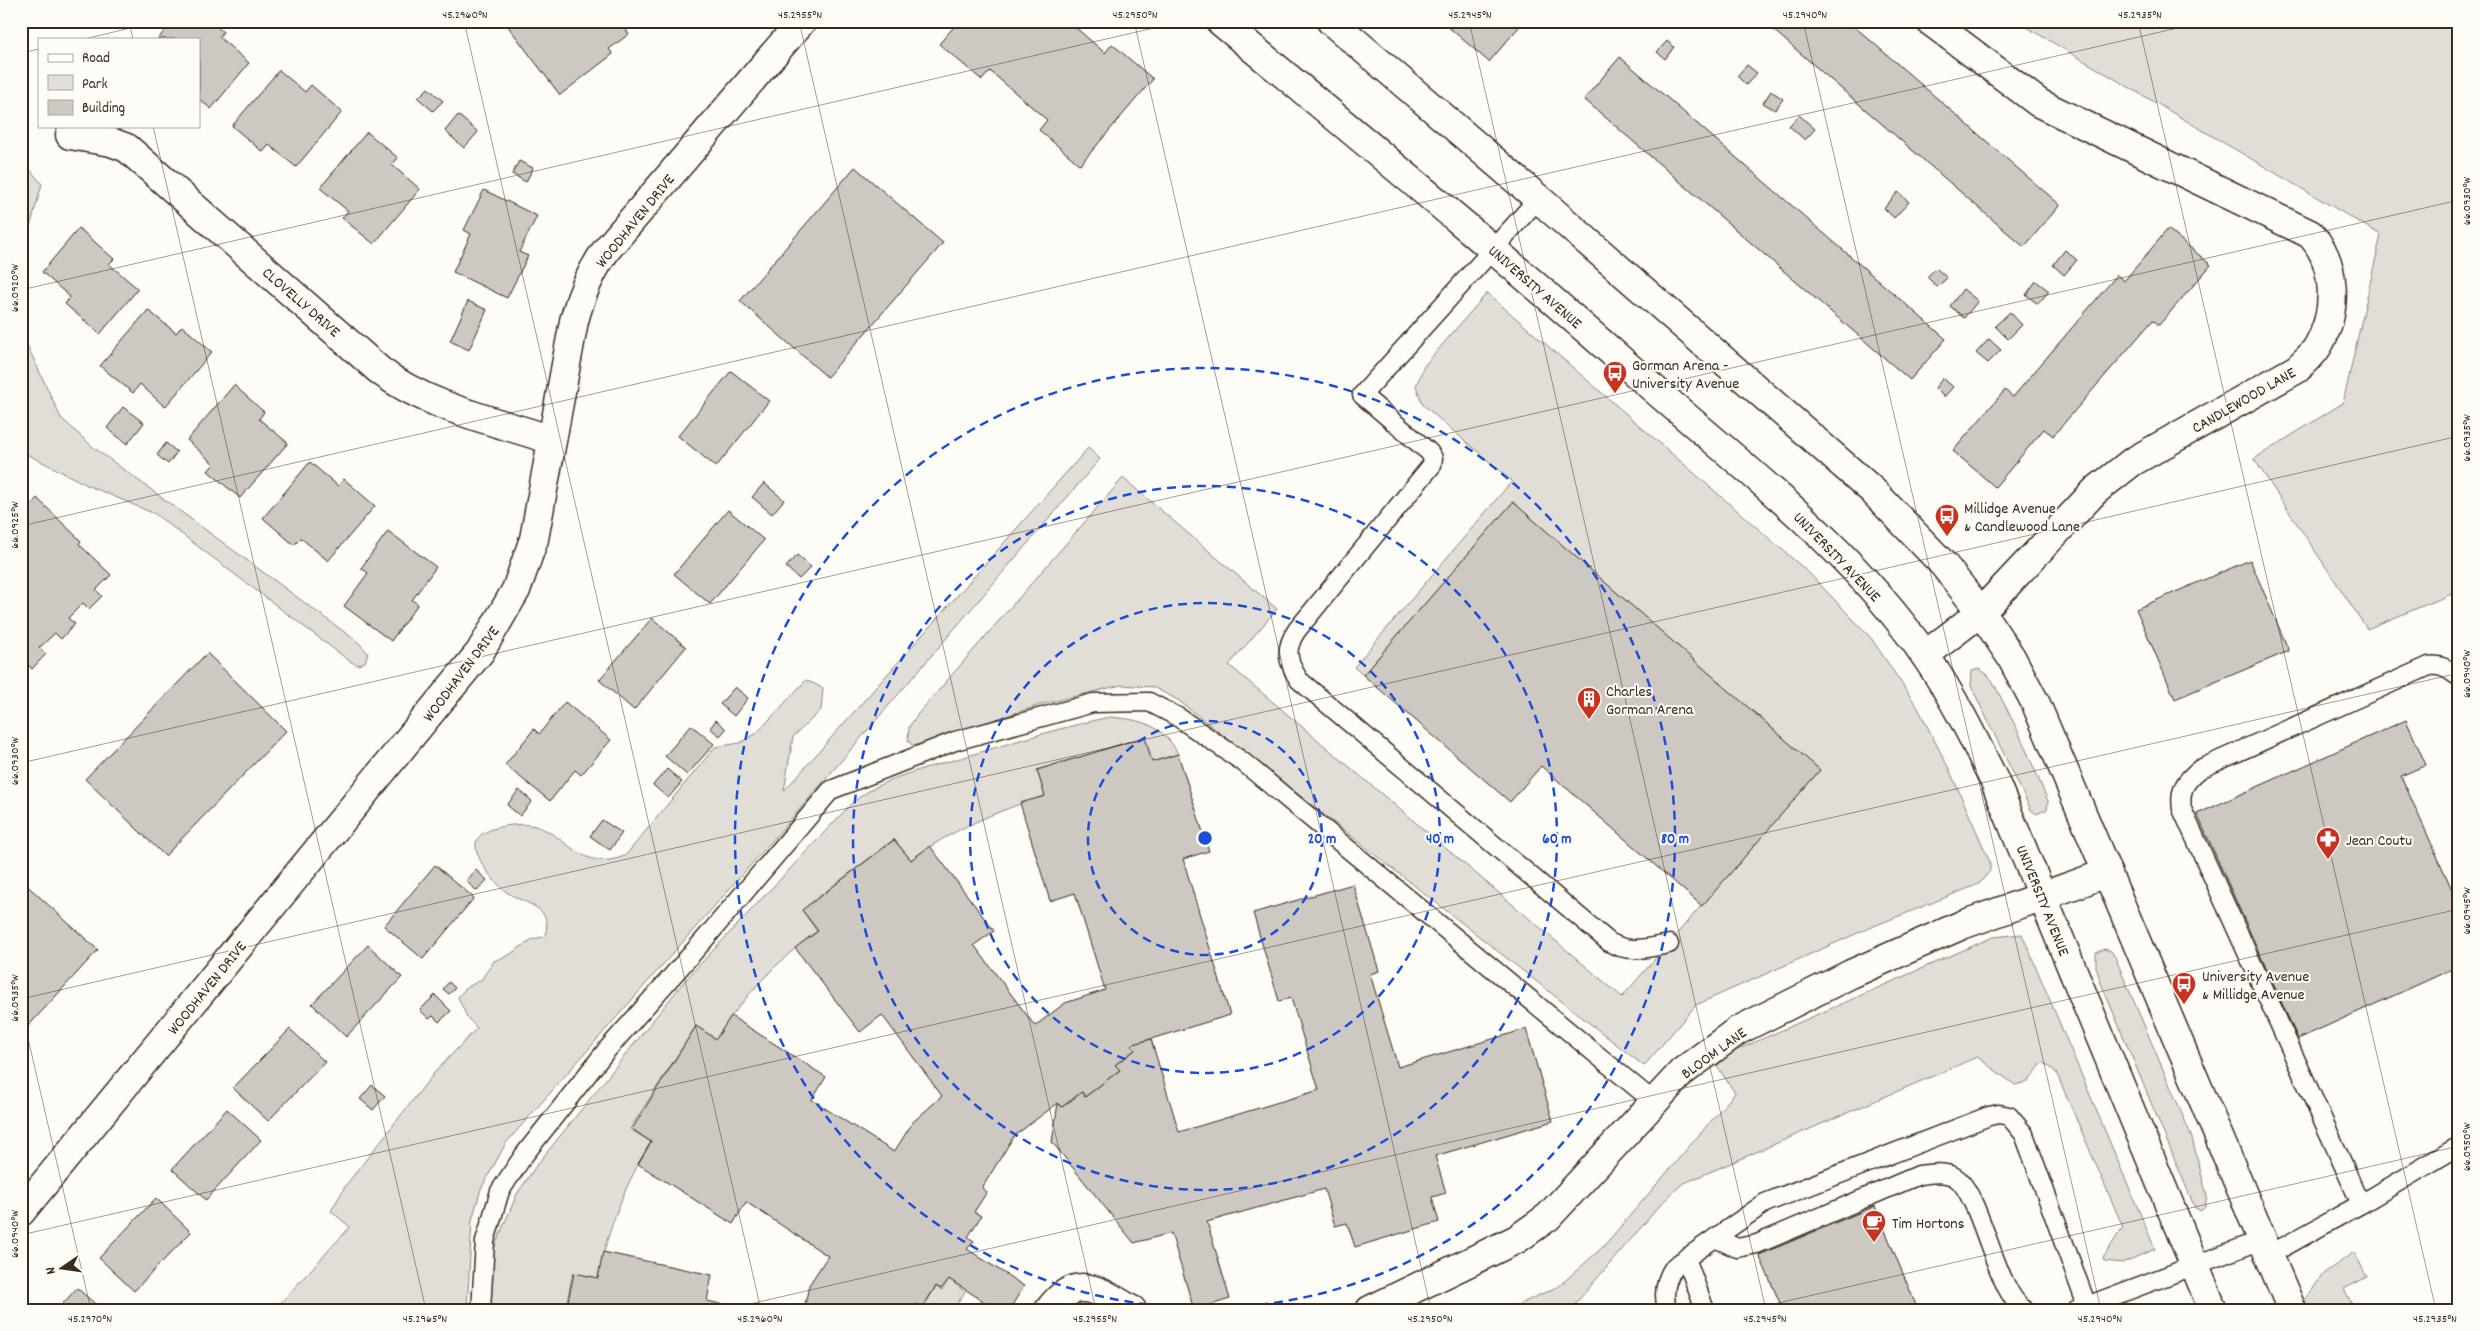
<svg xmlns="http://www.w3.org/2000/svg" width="2480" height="1331" viewBox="0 0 2480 1331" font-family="Dekko,sans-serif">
<rect width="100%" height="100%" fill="#fdfcf7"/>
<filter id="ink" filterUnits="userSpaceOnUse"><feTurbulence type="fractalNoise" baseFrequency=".02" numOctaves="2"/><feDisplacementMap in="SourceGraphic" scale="10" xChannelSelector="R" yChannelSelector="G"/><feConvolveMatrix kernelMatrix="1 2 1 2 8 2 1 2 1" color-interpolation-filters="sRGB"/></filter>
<g filter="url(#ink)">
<g fill="#e1ded7" stroke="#8e847a">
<polygon points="2016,21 2459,21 2459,591 2367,629 2254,459 2343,403 2381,235"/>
<polygon points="21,159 42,184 21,259"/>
<polygon points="1487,293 1809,573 1871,638 1918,708 1949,769 1990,862 1990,871 1979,884 1869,928 1696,1005 1644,1066 1178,700 1153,687 1121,685 1043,704 917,745 912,745 908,740 909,727 918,714 1123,478 1277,609 1229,665 1622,997 1819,770 1513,503 1363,675 1354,667 1512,481 1423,405 1416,386 1424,366"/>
<polygon points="21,332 61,418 93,447 358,642 368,653 365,662 358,665 351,662 155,514 87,485 21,451"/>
<path d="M1088,448L1100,459L806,802L506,1143L481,1189L472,1220L467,1310H274L350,1227L331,1211L346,1185L435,1072L477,1028L467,1017L458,997L466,988L481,980L494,961L509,955L531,940L545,936C554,906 526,905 508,893C498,886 491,877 484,867C480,860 475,851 476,843C479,826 521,822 535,826C568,835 580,873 625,856L715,747L740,743L757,733L806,680L823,688L821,710L793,737L784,791Z"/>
<polygon points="1979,669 1987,674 1992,680 2018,731 2048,801 2047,809 2037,814 2031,810 1971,686 1972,671"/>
<path d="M1109,717C1140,719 1164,725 1178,754L1152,762L1144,737L1037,770L1045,796C1001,809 947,832 911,860L894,839L802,910L817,931C778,960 742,998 716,1039L696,1026L630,1129L651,1142C626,1182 607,1231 598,1278L573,1273L565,1310H490L494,1248L517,1194L536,1166L687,978L852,803C883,777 923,769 961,758C1010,743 1059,728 1109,717Z"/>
<polygon points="2022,934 2155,1249 2122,1263 2104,1261 2103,1258 2123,1227 2056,1072 2043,1062 2028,1082 2015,1085 1977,1057 1682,1184 1662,1203 1570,1310 1507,1310 1559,1286 1603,1247 1735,1093 1717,1066 1728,1054 1993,937"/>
<polygon points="2104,949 2111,951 2115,957 2191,1135 2207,1196 2205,1207 2201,1211 2195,1208 2101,983 2096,967 2096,953"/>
<polygon points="2354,1252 2367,1277 2344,1289 2355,1310 2306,1310 2304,1302 2323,1274"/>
<polygon points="949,1279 965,1292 953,1310 912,1310 916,1304 922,1309 936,1287 942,1290"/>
</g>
<g fill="#cdc8c2" stroke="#3b2a1e">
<polygon points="173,21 211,21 223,32 219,37 249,63 211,109 199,99 199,39 158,39"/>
<polygon points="504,21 619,21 629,34 609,49 613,54 560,95"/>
<polygon points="959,21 1068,21 1105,53 1112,44 1153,79 1080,165 1039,130 1047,120 990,71 982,80 939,44"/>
<polygon points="1449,21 1524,21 1489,62 1446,25"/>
<polygon points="1763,21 1848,21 2060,205 2024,247"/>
<polygon points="1667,41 1674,47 1665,59 1657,52"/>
<polygon points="1620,57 1946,339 1910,380 1584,99"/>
<polygon points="1747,65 1757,73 1746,85 1737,76"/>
<polygon points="279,70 305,92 311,85 342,112 296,167 269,145 263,152 232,126"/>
<polygon points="428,88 443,101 433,111 418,98"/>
<polygon points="1771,91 1783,99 1775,110 1763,103"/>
<polygon points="458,115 478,132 464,148 445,131"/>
<polygon points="1799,115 1815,129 1805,140 1789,126"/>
<polygon points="367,132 398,158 392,165 420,189 374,244 342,218 348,211 320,188"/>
<polygon points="519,161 533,168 526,182 512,174"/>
<polygon points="855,167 943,243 827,377 740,301"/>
<polygon points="484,190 537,216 519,252 528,256 507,298 453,272 471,234 464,230"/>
<polygon points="1898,192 1909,202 1894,218 1884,208"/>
<polygon points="79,228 114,259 109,264 138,289 100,334 65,304 70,297 42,272"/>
<polygon points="2168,229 2211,265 2159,325 2153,320 2053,436 2044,429 1995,487 1953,451 2005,390 2013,397 2117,275 2124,281"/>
<polygon points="2065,250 2077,260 2064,275 2053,265"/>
<polygon points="1936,268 1947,278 1937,287 1927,277"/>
<polygon points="2036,281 2049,291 2038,304 2026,295"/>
<polygon points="1963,289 1978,301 1964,318 1950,306"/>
<polygon points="468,301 487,310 469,350 450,341"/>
<polygon points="148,310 176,333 182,326 212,352 165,407 140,384 133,393 100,366"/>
<polygon points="2010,312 2022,325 2008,339 1995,326"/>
<polygon points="1989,339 2001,350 1988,363 1976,353"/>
<polygon points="731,371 769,401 716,467 678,436"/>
<polygon points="1943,378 1953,387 1944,397 1935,388"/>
<polygon points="234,385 264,412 259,419 288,443 240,498 208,471 214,464 187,440"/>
<polygon points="123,407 144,423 127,444 107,428"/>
<polygon points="166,443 177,452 168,464 157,455"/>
<polygon points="310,462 338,486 344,479 375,506 328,561 301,538 294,545 263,518"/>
<polygon points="764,483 784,500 772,514 752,497"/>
<polygon points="37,498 81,541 79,544 111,575 96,590 102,596 89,609 83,603 68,618 75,624 61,639 55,633 39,648 46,654 32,669 26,662 21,667 21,506 26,510"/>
<polygon points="1513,502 1820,770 1702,906 1541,766 1510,802 1363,675"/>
<polygon points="728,510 764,540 710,604 674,574"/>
<polygon points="388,531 436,567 412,600 418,604 391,641 344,606 368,573 361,568"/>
<polygon points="797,555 811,567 799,579 786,567"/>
<polygon points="2250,560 2289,651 2175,699 2136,609"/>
<polygon points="652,618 686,647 634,710 599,680"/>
<polygon points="207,653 286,731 165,856 85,779"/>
<polygon points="735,687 748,698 734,716 720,704"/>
<polygon points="565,702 611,740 581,775 575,770 550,801 505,765 534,729 539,734"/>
<polygon points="716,720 726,729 720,736 710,728"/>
<polygon points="2406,720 2426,765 2401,776 2459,905 2459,966 2298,1039 2197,814"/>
<polygon points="691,725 714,744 687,775 665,756"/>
<polygon points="1145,737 1152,762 1178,754 1209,851 1183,859 1230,1015 1131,1045 1135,1050 1115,1065 1120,1070 1085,1097 1082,1092 1062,1107 1058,1103 1014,1136 982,1188 987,1192 974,1212 981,1216 968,1237 974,1241 967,1249 1024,1286 1009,1310 997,1310 949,1279 941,1289 936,1286 922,1308 916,1304 912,1310 804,1310 809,1285 828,1256 746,1202 733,1224 638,1164 651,1142 632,1129 696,1026 716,1039 731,1016 826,1077 812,1100 894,1152 913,1122 942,1096 882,1015 860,1032 795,948 818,931 802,910 894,840 911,860 930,846 994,931 974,945 1035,1026 1065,1003 1105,990 1075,893 1050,901 1020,803 1045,796 1037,770"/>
<polygon points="667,769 682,782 668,798 653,785"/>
<polygon points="519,790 532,801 520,816 507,805"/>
<polygon points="602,820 622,833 610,850 590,836"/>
<polygon points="435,865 474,898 423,959 384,926"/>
<polygon points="476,870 487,880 477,891 466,881"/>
<polygon points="21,880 98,950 21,1034"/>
<polygon points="1353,884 1379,971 1370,974 1398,1067 1526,1029 1553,1121 1435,1156 1446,1193 1432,1197 1439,1222 1355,1247 1347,1223 1335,1226 1324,1189 1207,1222 1230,1299 1194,1310 1171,1233 1134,1243 1052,1142 1058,1103 1062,1107 1082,1092 1085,1097 1120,1070 1115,1065 1135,1050 1131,1045 1151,1039 1179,1132 1319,1090 1291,998 1279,1001 1253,913"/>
<polygon points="368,945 402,977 346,1037 312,1004"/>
<polygon points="449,982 455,988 449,994 443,989"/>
<polygon points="435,995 451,1011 439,1022 433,1016 429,1019 420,1010"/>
<polygon points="290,1029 325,1062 268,1121 233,1088"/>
<polygon points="372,1085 385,1096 373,1110 360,1099"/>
<polygon points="227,1109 261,1140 206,1200 172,1169"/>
<polygon points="156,1198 191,1232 134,1291 99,1258"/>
<polygon points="1875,1206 1918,1310 1783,1310 1759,1255"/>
<polygon points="603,1252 712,1275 707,1301 751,1310 566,1310 574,1273 598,1278"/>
<polygon points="77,1288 102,1310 57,1310"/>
</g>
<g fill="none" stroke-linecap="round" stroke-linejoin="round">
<defs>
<g id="service">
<path d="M1538,199L1362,395L1429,452L1433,458L1432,465L1297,630C1284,649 1287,661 1299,680L1609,942C1629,954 1647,948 1669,944"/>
<path d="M2361,1204L2182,809C2179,790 2185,781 2200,769L2429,666C2442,664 2449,670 2459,677"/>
<path d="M1715,1238L1737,1248L1757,1244L1919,1175C1930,1174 1941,1171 1953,1176C1981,1189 1995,1293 2025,1310"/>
<polyline points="2269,1255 2361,1204 2459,1146"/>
<polyline points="1686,1258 1705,1310"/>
<polyline points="481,1310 485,1241 500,1191 524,1155 605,1052 704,940 831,790 955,741 1093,703 1149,702 1178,717 1243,762 1654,1102"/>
<path d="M1667,1310C1663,1294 1665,1279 1675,1266L1765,1203L1989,1116L1999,1114L2009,1116L2024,1134L2087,1306"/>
<polyline points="2076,1310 2262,1240"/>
</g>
<g id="minor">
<path d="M70,135L111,142L127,148L379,370C427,407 495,421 552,440"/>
<path d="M1925,655L1981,612L2095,491L2132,462L2297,369C2304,362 2313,355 2318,346C2338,312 2337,262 2310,234L2039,103L1930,21"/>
<path d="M21,1212L480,652L516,590L534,539L574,321C581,294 590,272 607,249L802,21"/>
<path d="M1049,1310C1077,1272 1099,1291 1132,1310"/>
<polyline points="1370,1310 1517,1239 1548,1217 1682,1072 1737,1031 1851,974 1962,925 2107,873"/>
</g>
<g id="secondary">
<path d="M1220,21C1358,136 1497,250 1631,369C1733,460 1848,543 1926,657C1953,696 1974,739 1995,782L2213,1310"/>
<polyline points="1331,21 1548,207 1872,490 1943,564 1981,612 2011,657 2036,704 2292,1310"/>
</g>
</defs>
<use href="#service" stroke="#3b2a1e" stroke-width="21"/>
<use href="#minor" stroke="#3b2a1e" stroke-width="31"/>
<use href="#secondary" stroke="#3b2a1e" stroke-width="31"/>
<use href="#service" stroke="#fdfcf7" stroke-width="18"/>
<use href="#minor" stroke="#fdfcf7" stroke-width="28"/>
<use href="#secondary" stroke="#fdfcf7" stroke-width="28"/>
</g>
</g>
<path fill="none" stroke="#3b2a1e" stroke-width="1" stroke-opacity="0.45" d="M129,21L133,39M464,21L761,1310M799,21L1096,1310M1134,21L1431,1310M1469,21L1766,1310M1803,21L2101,1310M2138,21L2436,1310M84,39L160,21M21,53L39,49M153,126L426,1310M21,290L1184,21M21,526L2208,21M21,763L2459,200M21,999L2459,436M21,1008L91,1310M21,1235L2459,673M724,1310L2459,909M1748,1310L2459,1146"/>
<g fill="none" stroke="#1d4ed8" stroke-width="2.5" stroke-dasharray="9 6">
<circle cx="1205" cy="838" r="117"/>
<circle cx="1205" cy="838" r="235"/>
<circle cx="1205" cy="838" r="352"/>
<circle cx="1205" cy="838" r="470"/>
</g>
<defs>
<symbol id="bus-pin" viewBox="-11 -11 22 30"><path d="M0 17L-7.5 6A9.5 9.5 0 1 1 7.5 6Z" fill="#c8321e" stroke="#fdfcf7"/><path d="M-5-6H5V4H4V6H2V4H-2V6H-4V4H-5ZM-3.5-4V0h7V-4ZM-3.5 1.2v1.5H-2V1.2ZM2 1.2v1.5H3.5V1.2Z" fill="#fff"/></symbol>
<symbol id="building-pin" viewBox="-11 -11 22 30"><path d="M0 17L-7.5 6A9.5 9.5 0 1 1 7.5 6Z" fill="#c8321e" stroke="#fdfcf7"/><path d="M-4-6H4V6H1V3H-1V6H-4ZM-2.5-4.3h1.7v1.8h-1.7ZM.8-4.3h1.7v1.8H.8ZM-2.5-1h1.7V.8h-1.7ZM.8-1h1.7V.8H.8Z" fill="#fff"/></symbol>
<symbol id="pharmacy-pin" viewBox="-11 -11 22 30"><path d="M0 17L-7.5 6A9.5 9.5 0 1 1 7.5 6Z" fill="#c8321e" stroke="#fdfcf7"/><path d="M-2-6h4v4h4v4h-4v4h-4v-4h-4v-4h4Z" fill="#fff"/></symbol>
<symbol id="cafe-pin" viewBox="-11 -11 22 30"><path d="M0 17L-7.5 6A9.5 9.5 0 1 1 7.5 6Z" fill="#c8321e" stroke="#fdfcf7"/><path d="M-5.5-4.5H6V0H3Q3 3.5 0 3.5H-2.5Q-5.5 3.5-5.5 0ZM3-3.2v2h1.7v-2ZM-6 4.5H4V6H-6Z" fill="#fff"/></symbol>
</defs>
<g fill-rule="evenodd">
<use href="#bus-pin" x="1601" y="359" width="28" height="38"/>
<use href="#bus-pin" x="1933" y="502" width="28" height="38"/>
<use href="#building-pin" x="1575" y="685" width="28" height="38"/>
<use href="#pharmacy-pin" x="2314" y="825" width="28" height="38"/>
<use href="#bus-pin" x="2170" y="970" width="28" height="38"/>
<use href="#cafe-pin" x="1860" y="1208" width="28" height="38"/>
</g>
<g text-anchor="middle" stroke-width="4" stroke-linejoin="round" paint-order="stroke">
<g font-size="16" fill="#3b2a1e" stroke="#fdfcf7">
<text transform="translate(634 220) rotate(-51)" y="6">WOODHAVEN DRIVE</text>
<text transform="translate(1536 286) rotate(41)" y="6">UNIVERSITY AVENUE</text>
<text transform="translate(302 301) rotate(41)" y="6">CLOVELLY DRIVE</text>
<text transform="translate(2243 399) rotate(-30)" y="6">CANDLEWOOD LANE</text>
<text transform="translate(1838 556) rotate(46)" y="6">UNIVERSITY AVENUE</text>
<text transform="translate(460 673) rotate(-53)" y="6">WOODHAVEN DRIVE</text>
<text transform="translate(2044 900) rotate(68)" y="6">UNIVERSITY AVENUE</text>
<text transform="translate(206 987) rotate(-51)" y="6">WOODHAVEN DRIVE</text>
<text transform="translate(1713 1052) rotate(-36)" y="6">BLOOM LANE</text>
</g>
<g font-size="16" fill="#3b2a1e" stroke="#fdfcf7" text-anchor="start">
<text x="1632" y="370">Gorman Arena -<tspan x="1632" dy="18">University Avenue</tspan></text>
<text x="1964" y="513">Millidge Avenue<tspan x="1964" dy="18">&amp; Candlewood Lane</tspan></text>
<text x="1606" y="696">Charles<tspan x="1606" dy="18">Gorman Arena</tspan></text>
<text x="2346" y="845">Jean Coutu</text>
<text x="2202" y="981">University Avenue<tspan x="2202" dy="18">&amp; Millidge Avenue</tspan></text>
<text x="1892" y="1228">Tim Hortons</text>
</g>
</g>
<circle cx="1205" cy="838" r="8" fill="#1d4ed8" stroke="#fdfcf7" stroke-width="2.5"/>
<g font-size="15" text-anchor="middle" font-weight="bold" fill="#1d4ed8" stroke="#fdfcf7" stroke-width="4" stroke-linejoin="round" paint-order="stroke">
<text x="1322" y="843">20 m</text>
<text x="1440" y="843">40 m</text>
<text x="1557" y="843">60 m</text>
<text x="1675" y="843">80 m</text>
</g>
<rect width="2480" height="1331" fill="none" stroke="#fdfcf7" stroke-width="55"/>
<rect x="38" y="38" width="162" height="90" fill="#fdfcf7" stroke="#afa8a0"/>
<rect x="48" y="54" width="25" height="8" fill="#fdfcf7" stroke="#afa8a0"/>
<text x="82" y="62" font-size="15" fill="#3b2a1e">Road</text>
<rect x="48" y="75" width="25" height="15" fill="#e1ded7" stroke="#afa8a0"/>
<text x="82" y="88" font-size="15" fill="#3b2a1e">Park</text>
<rect x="48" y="100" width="25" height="15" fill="#cdc8c2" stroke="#afa8a0"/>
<text x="82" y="112" font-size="15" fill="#3b2a1e">Building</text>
<g transform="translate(62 1268) rotate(257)" stroke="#fdfcf7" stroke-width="4" paint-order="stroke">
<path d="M0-4L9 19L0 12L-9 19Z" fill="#3b2a1e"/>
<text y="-8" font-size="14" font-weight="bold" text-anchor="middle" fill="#3b2a1e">N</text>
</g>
<rect x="28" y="28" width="2424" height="1276" fill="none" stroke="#3b2a1e" stroke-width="2"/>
<g font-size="12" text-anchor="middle" fill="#3b2a1e">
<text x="465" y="18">45.2960°N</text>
<text x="800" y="18">45.2955°N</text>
<text x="1135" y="18">45.2950°N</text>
<text x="1470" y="18">45.2945°N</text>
<text x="1805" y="18">45.2940°N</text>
<text x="2140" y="18">45.2935°N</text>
<text transform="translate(2466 201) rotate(-90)" y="4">66.0930°W</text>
<text transform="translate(14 288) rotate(-90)" y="4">66.0920°W</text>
<text transform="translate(2466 438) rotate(-90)" y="4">66.0935°W</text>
<text transform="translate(14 525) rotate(-90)" y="4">66.0925°W</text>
<text transform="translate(2466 674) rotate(-90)" y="4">66.0940°W</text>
<text transform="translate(14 761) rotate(-90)" y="4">66.0930°W</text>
<text transform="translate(2466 911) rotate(-90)" y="4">66.0945°W</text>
<text transform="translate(14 998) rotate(-90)" y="4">66.0935°W</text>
<text transform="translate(2466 1147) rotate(-90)" y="4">66.0950°W</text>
<text transform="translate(14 1234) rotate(-90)" y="4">66.0940°W</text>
<text x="90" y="1322">45.2970°N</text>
<text x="425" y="1322">45.2965°N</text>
<text x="760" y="1322">45.2960°N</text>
<text x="1095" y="1322">45.2955°N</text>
<text x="1430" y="1322">45.2950°N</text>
<text x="1765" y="1322">45.2945°N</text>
<text x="2100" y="1322">45.2940°N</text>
<text x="2435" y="1322">45.2935°N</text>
</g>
</svg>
